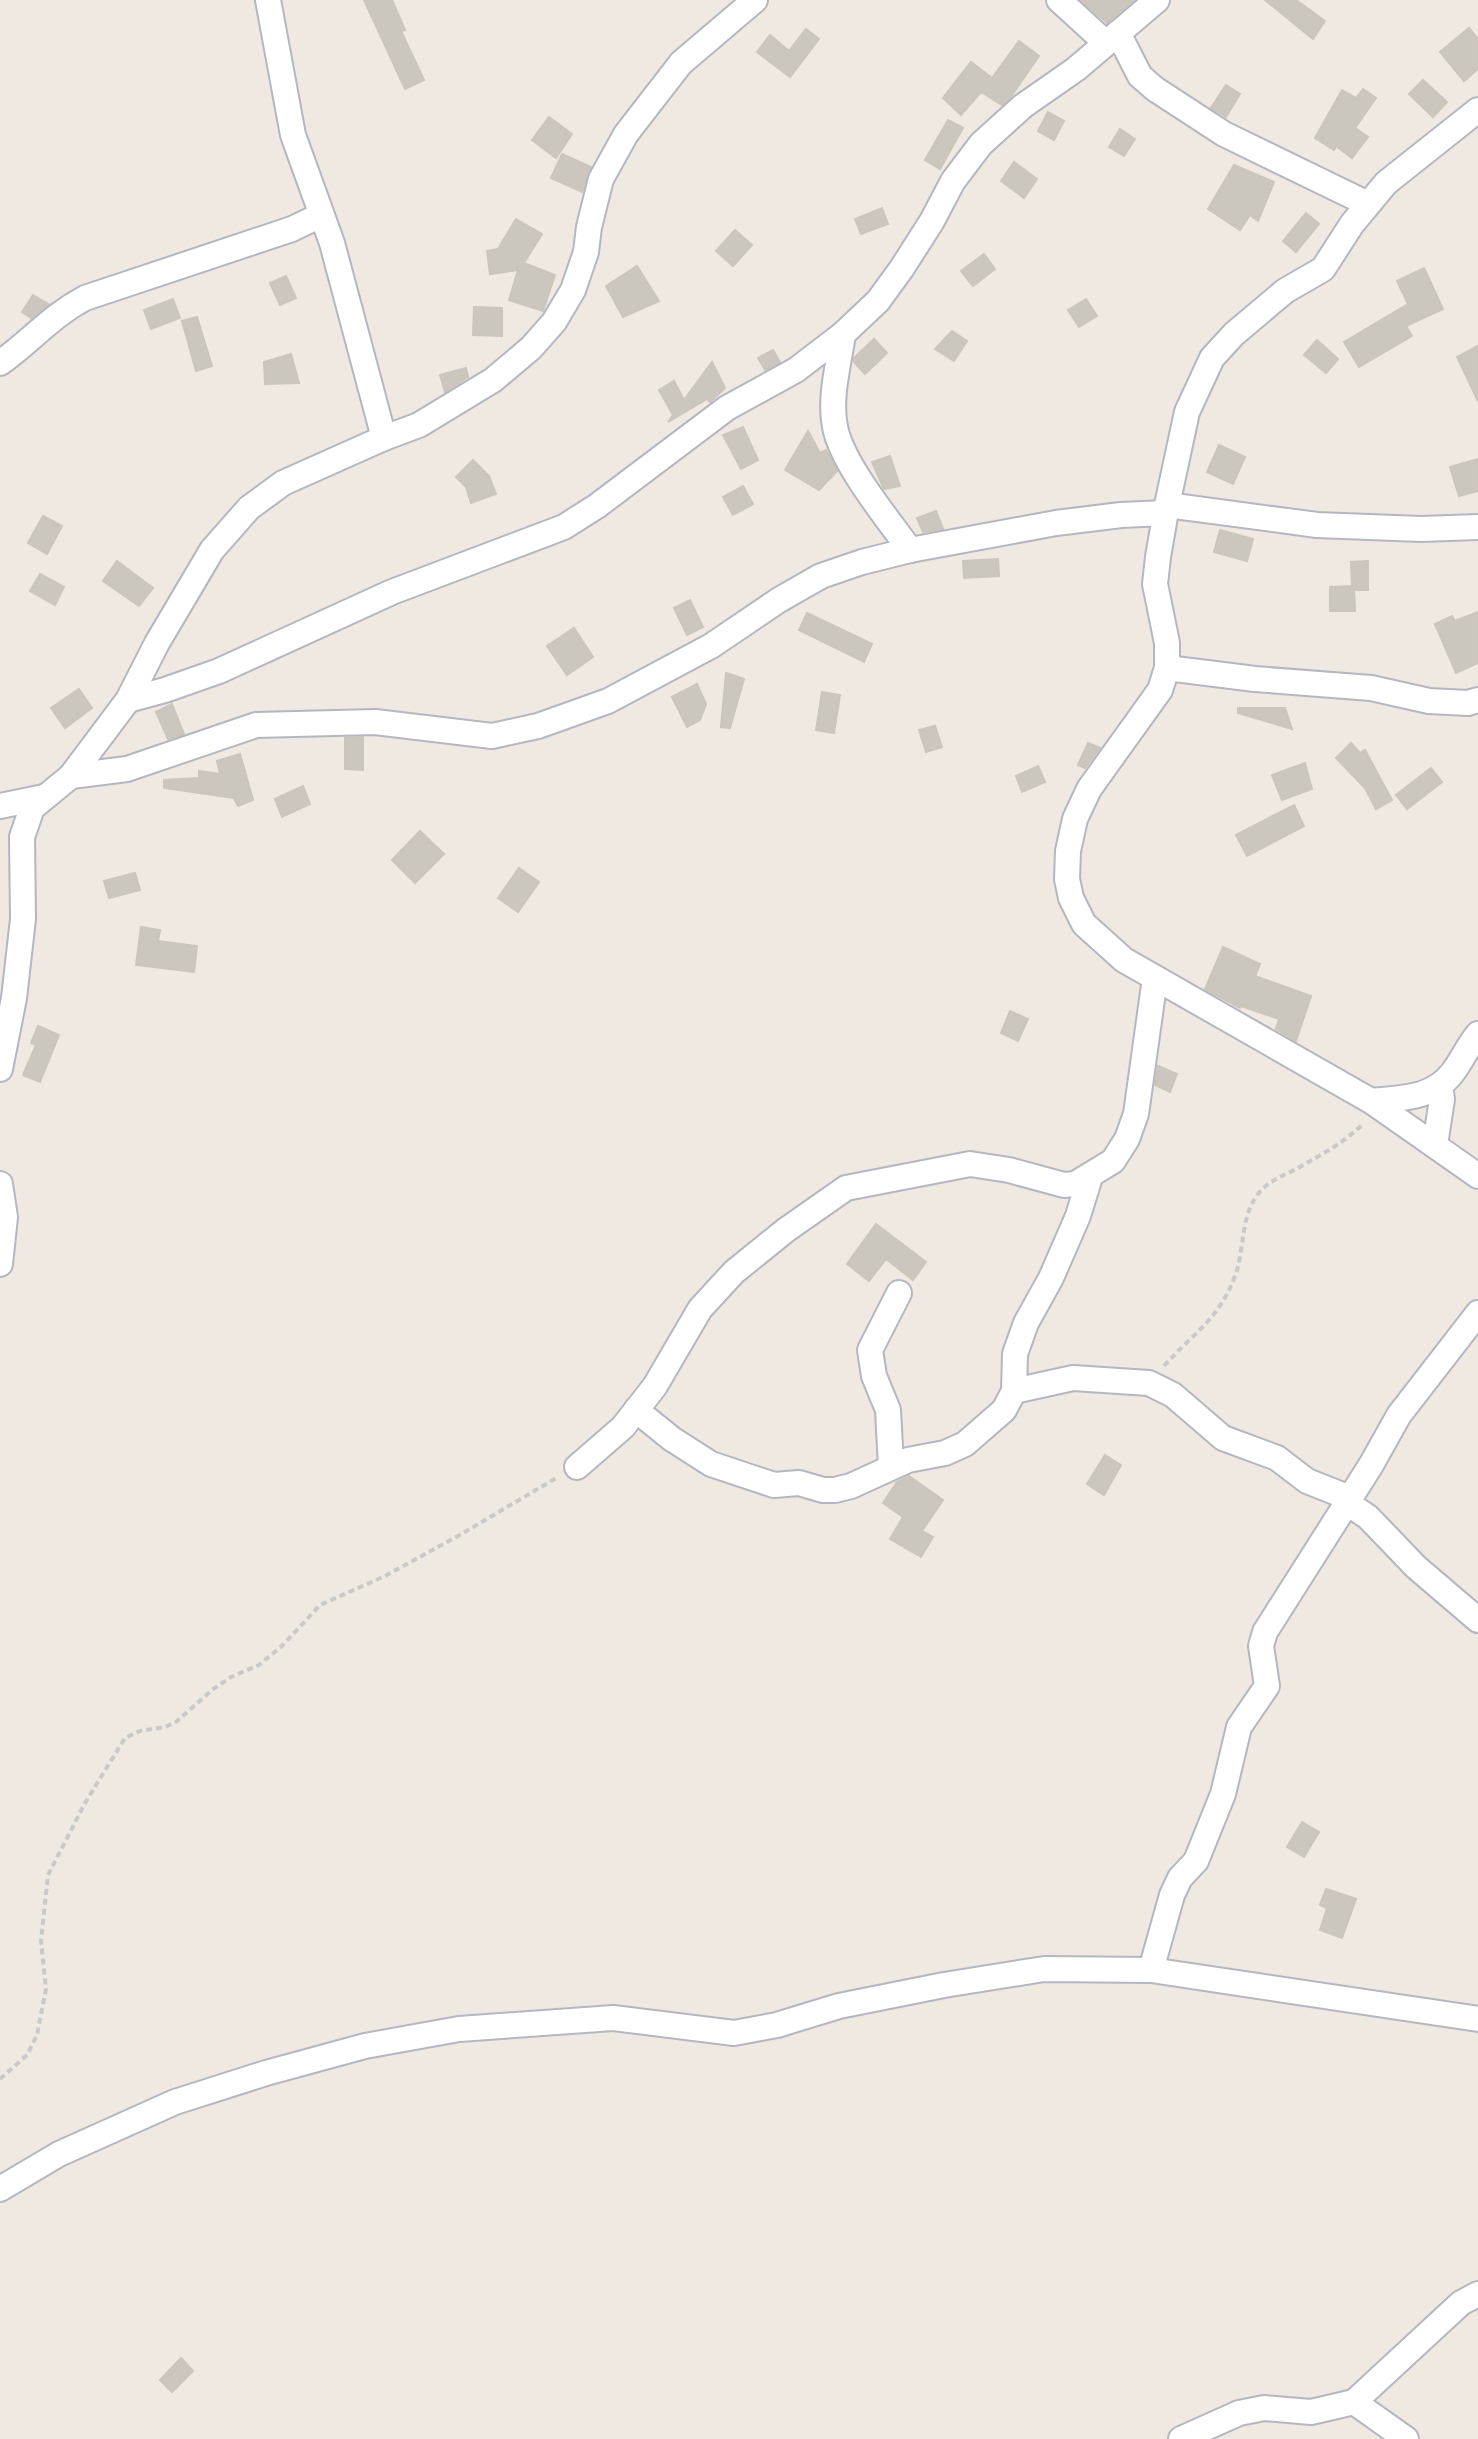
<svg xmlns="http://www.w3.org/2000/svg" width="1478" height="2439" viewBox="0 0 1478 2439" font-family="'PT Sans',sans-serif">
<rect width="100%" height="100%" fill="#efe9e1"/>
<g fill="#cbc7bf" stroke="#cbc5ba" stroke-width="2">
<polygon points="364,0 392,0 405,30 401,31 424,80 405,89"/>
<polygon points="1081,0 1134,0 1107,23"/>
<polygon points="1265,0 1296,0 1325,21 1313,39"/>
<polygon points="1469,28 1478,39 1478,69 1464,81 1440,52"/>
<polygon points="806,29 819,39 790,77 757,52 770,35 789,51"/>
<polygon points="1019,41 1039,56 1010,98 1002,105 981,92 961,115 943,98 971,62 992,78"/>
<polygon points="1423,80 1447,102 1433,117 1409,94"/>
<polygon points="1226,85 1240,94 1226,117 1211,108"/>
<polygon points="1363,89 1376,98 1355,128 1368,137 1352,158 1336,146 1334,150 1315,138 1342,90 1356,98"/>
<polygon points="1048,112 1064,121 1054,140 1038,131"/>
<polygon points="549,117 572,134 556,158 532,140"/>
<polygon points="948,120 963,128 940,169 925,160"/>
<polygon points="1120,129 1135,139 1124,156 1109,147"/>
<polygon points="562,154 591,167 582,192 551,178"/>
<polygon points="1014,162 1037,179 1024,198 1001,181"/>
<polygon points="1234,165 1274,182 1258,221 1250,215 1240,230 1208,209"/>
<polygon points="882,208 888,224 861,234 855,219"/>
<polygon points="1306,213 1319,224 1296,252 1283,241"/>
<polygon points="516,219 542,234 524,263 555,275 543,311 509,300 518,270 490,274 487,251 498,249"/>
<polygon points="735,230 752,245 733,266 716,251"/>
<polygon points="984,254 995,269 973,286 961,271"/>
<polygon points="637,266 659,301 623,317 606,286"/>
<polygon points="1424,268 1443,309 1406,326 1412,336 1359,367 1344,342 1408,304 1397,281"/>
<polygon points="286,276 296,298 280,305 270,283"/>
<polygon points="33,295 48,304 31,318 22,312"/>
<polygon points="173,299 180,318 151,329 144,310"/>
<polygon points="1086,299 1097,316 1079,327 1068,310"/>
<polygon points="474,307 502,308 502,336 473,335"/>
<polygon points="197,317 212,366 196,371 182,321"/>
<polygon points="952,331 967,341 954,361 935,349"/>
<polygon points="874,339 887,353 865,374 854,362 854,358"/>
<polygon points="1317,340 1338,359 1326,373 1304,355"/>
<polygon points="1478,346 1478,401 1457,357"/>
<polygon points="773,350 780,362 765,370 758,358"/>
<polygon points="291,354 299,383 265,384 264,362"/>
<polygon points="712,362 725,388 710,402 707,399 668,422 673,415 659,390 674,381 684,400"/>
<polygon points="466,368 468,377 445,392 440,375"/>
<polygon points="743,427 758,460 741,469 723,435"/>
<polygon points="808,431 820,453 826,450 837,471 819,490 785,470"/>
<polygon points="1219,445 1245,457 1233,484 1207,472"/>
<polygon points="890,456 900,486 884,489 872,462"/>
<polygon points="1478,459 1478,491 1459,496 1450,467"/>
<polygon points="473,460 489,476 496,494 471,503 466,487 456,477"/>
<polygon points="743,486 753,504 733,515 723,497"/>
<polygon points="936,511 943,529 923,532 917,518"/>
<polygon points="43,516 62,526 47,554 28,543"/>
<polygon points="1220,530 1253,539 1247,561 1214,552"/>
<polygon points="998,559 999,576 964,578 963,561"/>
<polygon points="117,561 153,588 139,606 103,581"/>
<polygon points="1368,561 1368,590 1354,590 1355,611 1330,611 1330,587 1352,586 1351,562"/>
<polygon points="40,574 64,587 55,605 30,591"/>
<polygon points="690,600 703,627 687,635 674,608"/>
<polygon points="1478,612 1478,663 1456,673 1435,624 1452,616 1455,621"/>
<polygon points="807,613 872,644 864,662 799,630"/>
<polygon points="574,628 593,657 567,675 547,646"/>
<polygon points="726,673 744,679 730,728 721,727"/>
<polygon points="697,684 706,704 700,720 687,727 672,697"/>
<polygon points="79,689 92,708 65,728 51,708"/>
<polygon points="822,692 840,695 834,733 816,730"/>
<polygon points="172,704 184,734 168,739 156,712"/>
<polygon points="1238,708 1285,708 1292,729 1238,713"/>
<polygon points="935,726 942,747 926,752 919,730"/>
<polygon points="363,737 363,770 345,769 345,738"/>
<polygon points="1088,743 1100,748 1085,768 1078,765"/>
<polygon points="1351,743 1360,753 1365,750 1392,800 1376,809 1365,788 1336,758"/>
<polygon points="240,754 253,800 238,806 234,798 164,788 164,780 199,778 199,771 220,774 217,761"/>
<polygon points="1305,763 1312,789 1282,800 1272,775"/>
<polygon points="1038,766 1045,782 1022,792 1016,776"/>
<polygon points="1431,768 1442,782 1407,809 1396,795"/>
<polygon points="303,786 310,804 282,817 275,799"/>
<polygon points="1294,805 1304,826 1247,856 1236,835"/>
<polygon points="420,831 444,854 415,883 392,860"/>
<polygon points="519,868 539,882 518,912 498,898"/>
<polygon points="135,873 140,890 109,898 104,881"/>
<polygon points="141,927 160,930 158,941 197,946 194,972 136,965"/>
<polygon points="1223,947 1260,964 1255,976 1311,996 1296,1041 1276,1029 1279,1019 1241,1006 1240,1008 1205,989"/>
<polygon points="1010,1011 1028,1019 1018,1041 1001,1033"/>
<polygon points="38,1026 59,1035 40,1082 23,1075 36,1045 31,1043"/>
<polygon points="1158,1066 1177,1074 1170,1092 1155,1085"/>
<polygon points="876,1224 926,1262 913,1280 886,1259 869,1281 847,1264"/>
<polygon points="1105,1455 1121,1465 1104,1495 1087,1484"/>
<polygon points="909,1476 943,1500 922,1531 933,1537 921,1557 890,1539 903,1517 883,1503 897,1482"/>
<polygon points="1302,1822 1319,1832 1304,1857 1287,1847"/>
<polygon points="1326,1889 1356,1899 1342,1938 1320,1930 1327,1908 1320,1905"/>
<polygon points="181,2358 193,2371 172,2392 160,2380"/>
</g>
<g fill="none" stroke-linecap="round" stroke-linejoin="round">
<defs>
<g id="minor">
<polyline points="268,0 293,135 332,243 384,438"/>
<polyline points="1059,0 1106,43"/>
<polyline points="1118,33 1140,76 1155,89 1224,134 1368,204"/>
<polyline points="1478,110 1386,183 1352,224 1323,269 1285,291 1234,334 1212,358 1187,412 1167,505 1158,557 1155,584 1167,643 1167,668 1160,690 1089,789 1075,819 1068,851 1067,879 1071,898 1084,924 1124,960 1371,1101 1478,1176"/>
<path d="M843,334C839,363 829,397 835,427C842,464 888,519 910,550"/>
<path d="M0,363C31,341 51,316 85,298L292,229L321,215"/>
<polyline points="1167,505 1317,525 1421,529 1478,527"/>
<polyline points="1167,668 1255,679 1371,688 1429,701 1468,703 1478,700"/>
<polyline points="128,700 165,690 219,671 392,592 564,527 597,506 727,408 796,370 843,334 878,301 902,268 932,221 953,181 981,144 1023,106 1076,69 1157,0"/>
<polyline points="71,776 127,769 256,725 375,722 492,736 538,726 608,701 711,646 779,600 821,576 862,562 910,550 1056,523 1121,515 1165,513"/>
<polyline points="0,806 44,797"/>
<polyline points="0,1069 14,998 23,919 22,837 32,808 71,776 128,700 157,643 212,550 249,508 283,483 384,438 419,425 493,380 531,348 554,322 573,290 586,252 589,227 601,179 626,134 681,63 755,0"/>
<path d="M1371,1101C1401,1098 1433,1099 1453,1072C1462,1060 1468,1046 1478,1034"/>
<polyline points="1435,1145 1442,1099 1440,1087"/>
<polyline points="0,1184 5,1217 0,1264"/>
<polyline points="1014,1391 1073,1378 1149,1383 1173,1395 1223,1438 1277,1458 1307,1481 1350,1498"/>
<polyline points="636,1410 672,1439 711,1464 774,1485 799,1483 823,1490 835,1490 851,1486 908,1460 945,1453 965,1444 1004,1410 1014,1391 1015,1354 1026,1323 1051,1278 1078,1216 1090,1177"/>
<polyline points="577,1467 623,1427 655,1386 700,1309 734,1272 786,1230 846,1188 970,1164 1009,1170 1064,1185 1075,1184 1113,1161 1127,1139 1136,1114 1155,978"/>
<polyline points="891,1467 888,1410 874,1376 870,1350 899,1293"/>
<polyline points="1347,1503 1368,1517 1416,1567 1478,1620"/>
<polyline points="1151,1970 1172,1895 1180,1878 1196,1861 1223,1794 1239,1727 1267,1686 1261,1646 1265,1632 1371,1465 1399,1415 1478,1313"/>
<polyline points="0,2189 59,2154 175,2102 266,2073 365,2046 459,2029 613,2018 734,2033 777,2025 839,2006 944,1985 1044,1969 1151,1970 1478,2019"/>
<polyline points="1354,2402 1406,2439"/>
<polyline points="1181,2439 1239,2413 1264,2408 1311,2412 1354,2402 1461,2303 1478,2294"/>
</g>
</defs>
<use href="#minor" stroke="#b4b7c1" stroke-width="28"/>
<g stroke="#c9c9c9" stroke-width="4" stroke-dasharray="6 4" stroke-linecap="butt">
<path d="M1164,1366C1193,1333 1218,1321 1235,1276C1245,1250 1240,1217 1258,1194C1269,1180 1283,1176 1298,1168C1321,1155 1345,1142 1364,1123"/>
<polyline points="0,2079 27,2055 37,2035 46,1989 41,1941 48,1875 85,1803 125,1738 140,1731 165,1727 176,1722 212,1690 231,1677 259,1665 283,1645 320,1605 385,1576 458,1536 558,1477"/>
</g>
<use href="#minor" stroke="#fff" stroke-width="24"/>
</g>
</svg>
